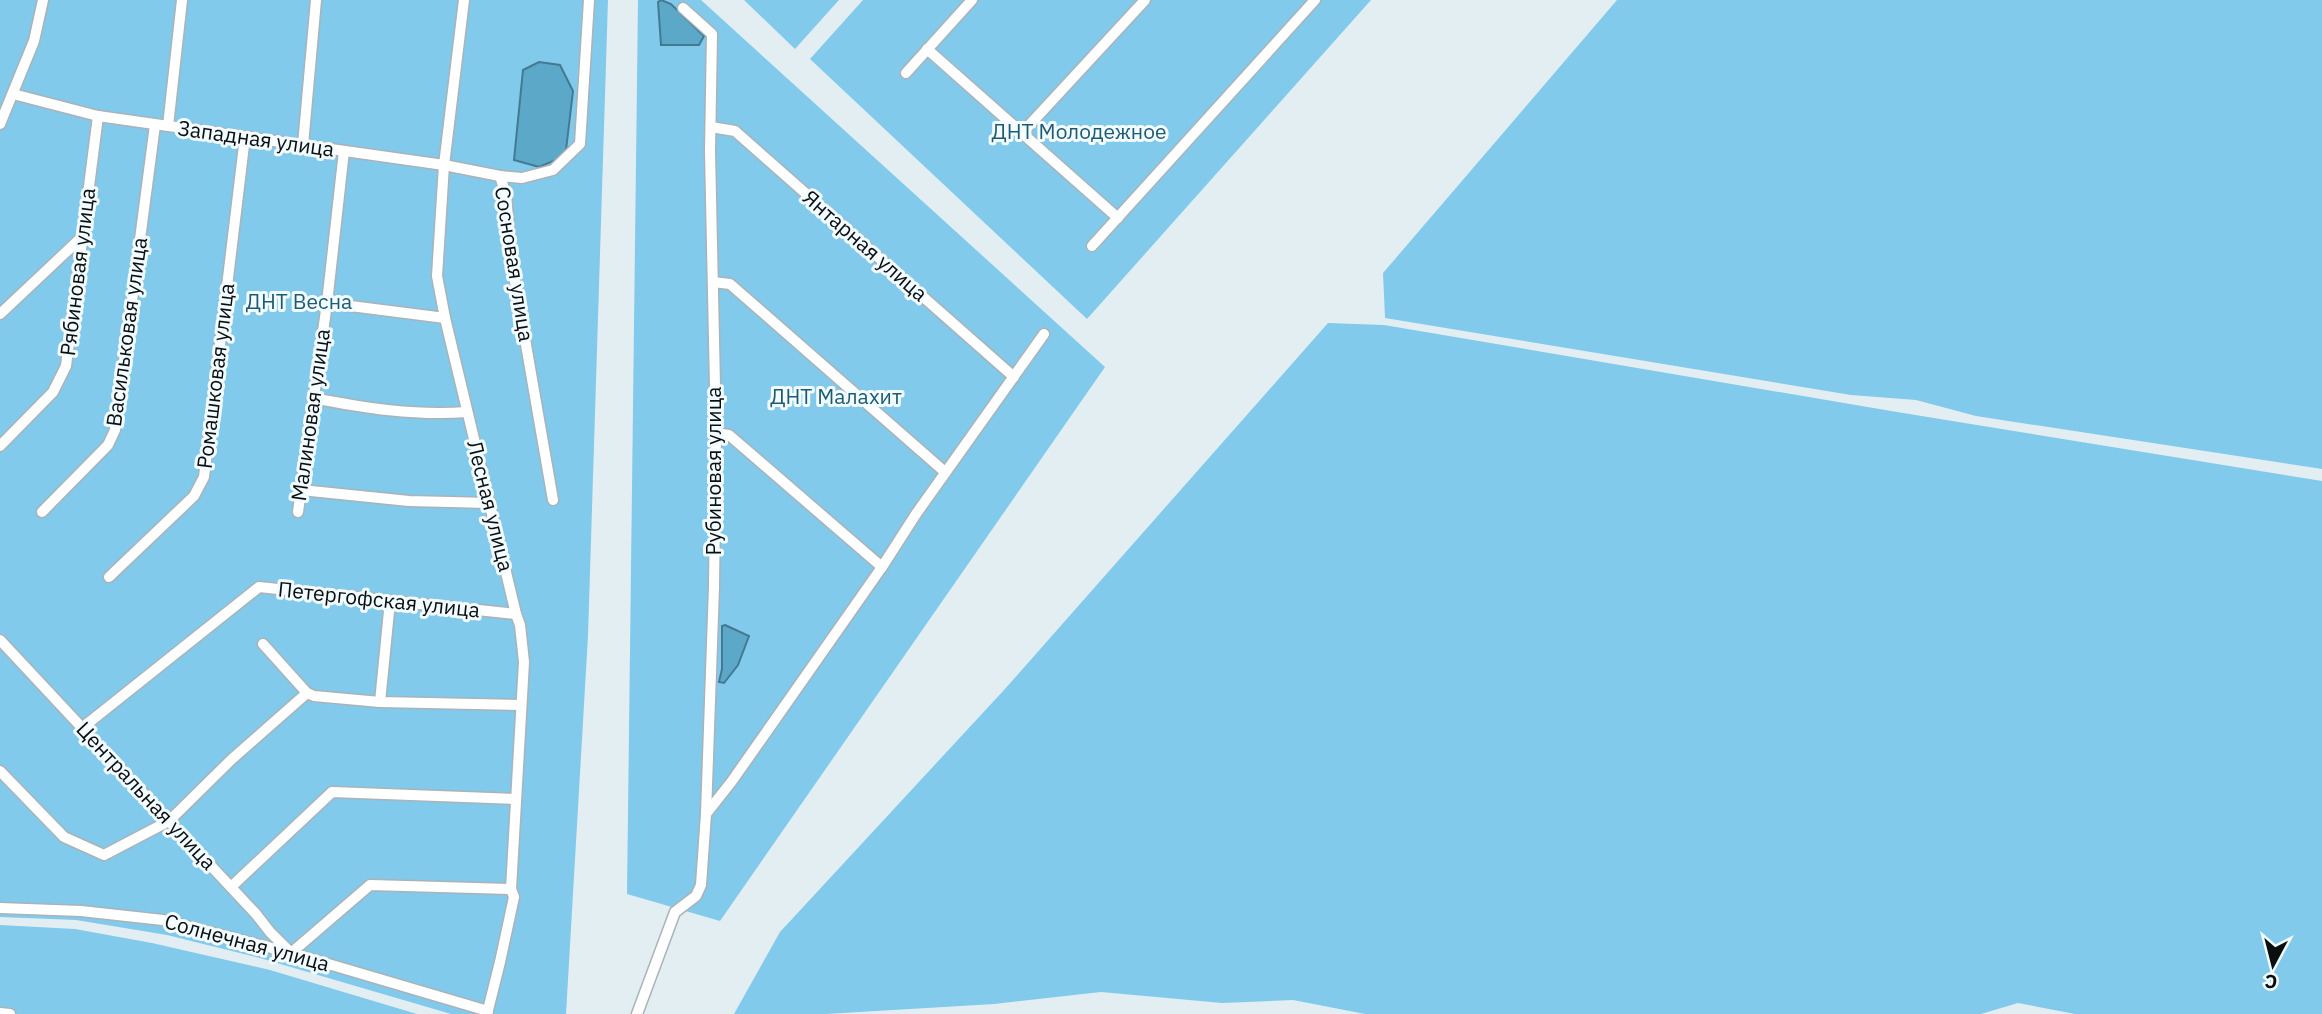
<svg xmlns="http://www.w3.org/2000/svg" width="2322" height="1014" viewBox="0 0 2322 1014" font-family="'IBM Plex Sans',sans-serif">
<rect width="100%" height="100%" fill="#e3eef3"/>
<g fill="#82caeb">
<polygon points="0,0 608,0 588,636 566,1014 451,1014 260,958 167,935 76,920 0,917"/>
<polygon points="638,0 701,0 1105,367 720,921 627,894"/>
<polygon points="744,0 839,0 795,49"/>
<polygon points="863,0 1371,0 1087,319 810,59"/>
<polygon points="1617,0 2322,0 2322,469 1976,416 1916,400 1851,395 1385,318 1383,273"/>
<polygon points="1328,323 1384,325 1897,412 2322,481 2322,1014 2075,1014 2018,1003 1981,1014 1365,1014 1293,1000 1222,1003 1101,992 994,1004 826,1014 734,1014 780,932 1004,690"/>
<polygon points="0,925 75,929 152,943 270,970 417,1014 0,1014"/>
</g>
<g fill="#5ba8c9" stroke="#437a91" stroke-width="2">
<polygon points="661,0 671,4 704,36 699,45 661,45 658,2"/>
<polygon points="539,62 560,65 573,91 566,150 556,160 539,167 514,160 523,70"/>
<polygon points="725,625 749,636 738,665 724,683 719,682 722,669 722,626"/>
</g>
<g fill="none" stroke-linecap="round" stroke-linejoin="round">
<defs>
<g id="minor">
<polyline points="464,0 444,165 437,276 445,318 516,614 520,625 524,662 511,889 514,897 500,962 487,1014"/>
<polyline points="683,8 712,34 710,151 716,433 714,587 706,814"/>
<polyline points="927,49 1118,218"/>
<polyline points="906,73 972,0"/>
<polyline points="13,94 98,116 444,165 500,176"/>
<polyline points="0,124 34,41 43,0"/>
<polyline points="168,126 182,0"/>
<polyline points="711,127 735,131 1014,377"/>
<polyline points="1022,133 1145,0"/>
<polyline points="303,145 316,0"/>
<polyline points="1092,246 1315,0"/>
<polyline points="713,282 730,284 945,472"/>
<polyline points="327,303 445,318"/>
<polyline points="0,314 83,236"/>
<path d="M313,398C364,408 415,416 467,412"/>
<polyline points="716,433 729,435 882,567"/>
<polyline points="0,446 53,392 66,366 98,116"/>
<polyline points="301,490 409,501 489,503"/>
<polyline points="553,500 512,264 506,195 500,176 522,178 553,170 580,144 589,0"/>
<polyline points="42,512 108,445 115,430 155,125"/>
<polyline points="298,512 327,303 344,151"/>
<polyline points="109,577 194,496 204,477 245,137"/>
<polyline points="0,640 256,914 270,932 291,953 370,885 511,889"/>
<polyline points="263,644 307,693"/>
<polyline points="380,702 390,601"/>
<polyline points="82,728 259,587 516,614"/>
<polyline points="0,771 64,837 104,855 169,821 232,759 307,693 314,696 380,702 521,705"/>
<polyline points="231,887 332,792 516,799"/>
<polyline points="0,908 81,911 163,920 291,953 488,1011"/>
<polyline points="0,1013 10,1014"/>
<polyline points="637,1014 675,912 696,896 701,885 706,814 732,781 882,567 916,514 1044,334"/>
</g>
</defs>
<use href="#minor" stroke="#a9b3b8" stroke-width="13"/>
<use href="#minor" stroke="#fff" stroke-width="10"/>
</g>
<g text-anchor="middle" stroke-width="6" stroke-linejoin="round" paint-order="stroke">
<g font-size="21" fill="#1e5b73" stroke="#f2fbff">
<text x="1079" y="139">ДНТ Молодежное</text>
<text x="299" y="309">ДНТ Весна</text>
<text x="836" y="404">ДНТ Малахит</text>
</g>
<g font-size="21" fill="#0a0e0f" stroke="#f2fbff">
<text transform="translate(256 139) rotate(8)" y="7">Западная улица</text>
<text transform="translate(865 246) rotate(41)" y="7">Янтарная улица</text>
<text transform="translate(514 264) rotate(81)" y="7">Сосновая улица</text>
<text transform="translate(78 272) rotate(-83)" y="7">Рябиновая улица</text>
<text transform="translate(127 332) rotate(-82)" y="7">Васильковая улица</text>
<text transform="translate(216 376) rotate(-83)" y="7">Ромашковая улица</text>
<text transform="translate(311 415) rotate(-82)" y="7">Малиновая улица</text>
<text transform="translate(714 471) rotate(-90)" y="7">Рубиновая улица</text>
<text transform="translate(490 506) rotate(76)" y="7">Лесная улица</text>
<text transform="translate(379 600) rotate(6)" y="7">Петергофская улица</text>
<text transform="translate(146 796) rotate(47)" y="7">Центральная улица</text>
<text transform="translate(247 943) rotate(15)" y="7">Солнечная улица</text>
</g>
</g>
<g transform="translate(2273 965) rotate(187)" stroke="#f2fbff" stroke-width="5" paint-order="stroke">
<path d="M0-5L12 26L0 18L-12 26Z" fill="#0a0e0f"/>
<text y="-10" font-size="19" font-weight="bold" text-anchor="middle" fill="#0a0e0f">С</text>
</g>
</svg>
